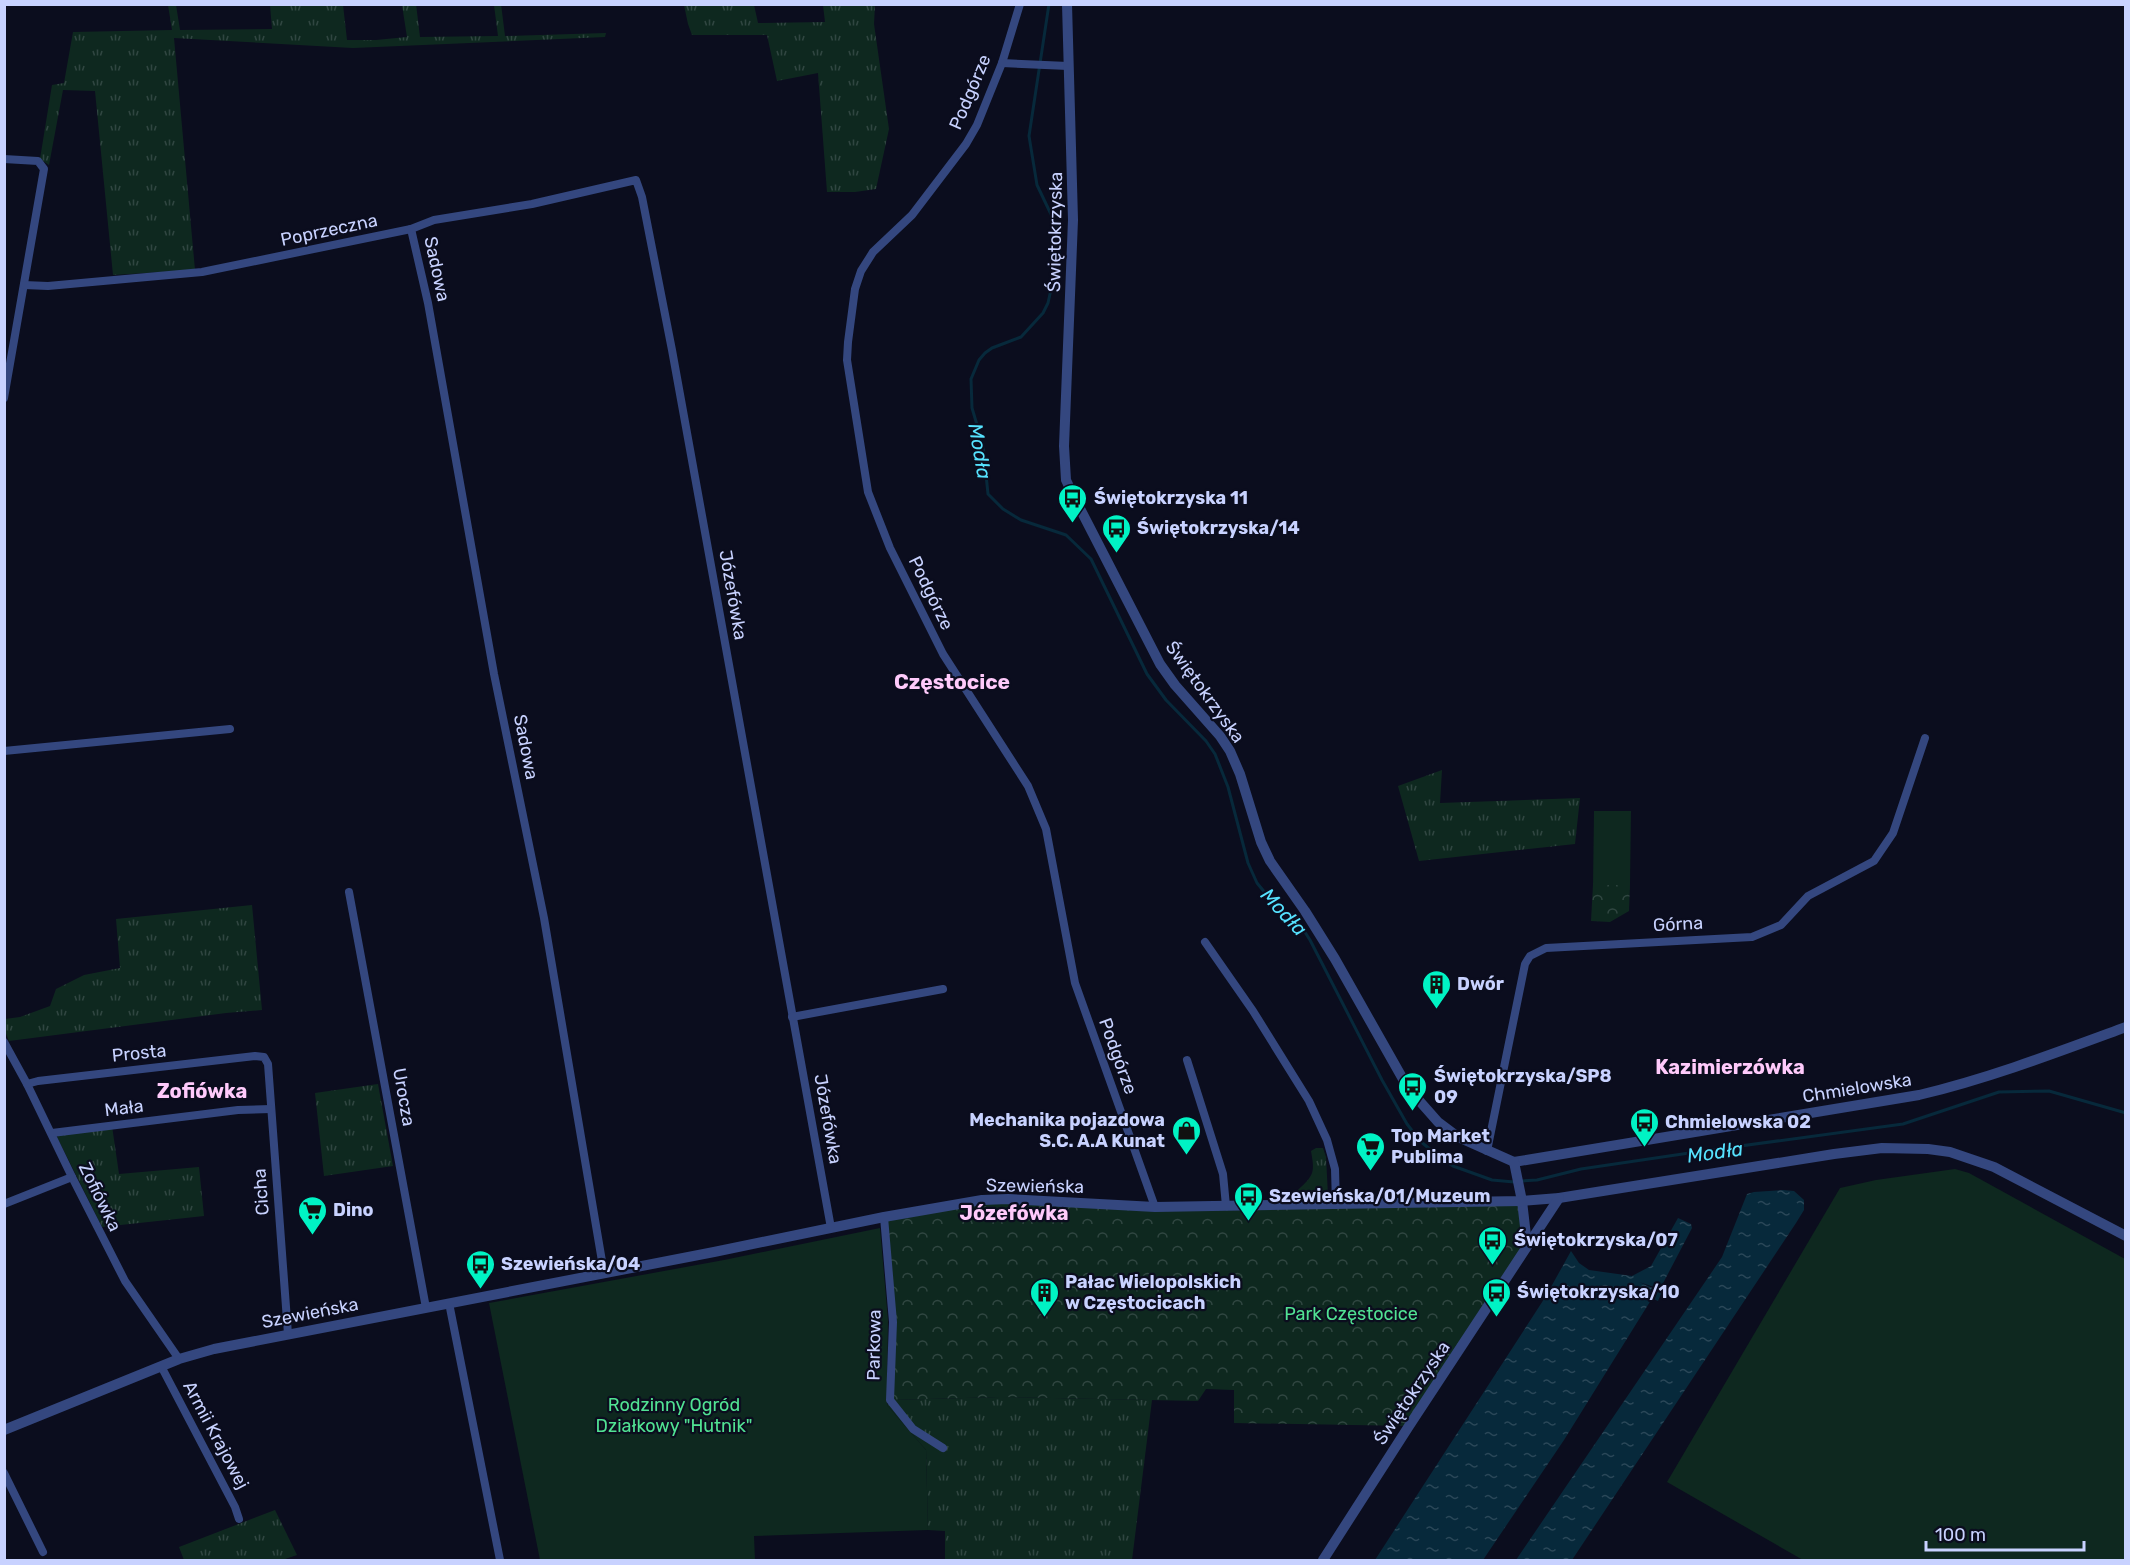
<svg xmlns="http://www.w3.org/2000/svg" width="2130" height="1565" viewBox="0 0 2130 1565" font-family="Rubik,sans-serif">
<defs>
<pattern id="grass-tufts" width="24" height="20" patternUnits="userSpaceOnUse" patternTransform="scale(1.5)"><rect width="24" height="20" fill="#0e281f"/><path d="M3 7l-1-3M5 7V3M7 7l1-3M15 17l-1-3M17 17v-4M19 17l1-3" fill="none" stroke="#304641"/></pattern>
<pattern id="park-crowns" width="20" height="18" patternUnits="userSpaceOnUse" patternTransform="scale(1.5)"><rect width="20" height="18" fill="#0e281f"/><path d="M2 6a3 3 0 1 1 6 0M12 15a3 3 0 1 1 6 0" fill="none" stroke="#304641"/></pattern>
<pattern id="water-ripples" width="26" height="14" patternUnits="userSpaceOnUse" patternTransform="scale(1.5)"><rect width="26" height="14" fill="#07293b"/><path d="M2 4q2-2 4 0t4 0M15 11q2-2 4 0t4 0" fill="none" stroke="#2a4758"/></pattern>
</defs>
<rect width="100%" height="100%" fill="#0b0d1e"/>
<g fill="url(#grass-tufts)">
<polygon points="416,4 420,37 498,36 494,5 501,4 505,36 606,33 605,37 353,48 174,38 195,270 113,275 95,91 63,90 49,165 40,159 52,85 64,83 73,32 172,30 168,5 176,5 180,30 272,29 270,5 343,5 347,40 376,40 407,37 402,5"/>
<polygon points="684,5 754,5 758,23 825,22 823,5 875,5 874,24 889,129 876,189 855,192 827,192 818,73 777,81 767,35 692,35 688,24"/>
<polygon points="1442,770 1440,803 1580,798 1575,844 1419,861 1398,786"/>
<polygon points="252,905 262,1010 226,1013 9,1041 5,1031 5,1019 20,1017 50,1006 56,989 84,975 120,968 116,919"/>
<polygon points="378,1084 393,1166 324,1176 315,1093"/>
<polygon points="112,1126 119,1174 199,1167 204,1216 102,1227 57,1137 60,1132"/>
<path d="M1316,1148H1323L1326,1157L1328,1196H1298V1190C1314,1175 1315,1173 1311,1151Z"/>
<polygon points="1001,1397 1152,1400 1132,1560 945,1560 945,1531 928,1530 926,1450 887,1405 890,1400"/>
<polygon points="275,1510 297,1555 282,1560 184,1560 179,1547"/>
</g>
<g fill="url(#park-crowns)">
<polygon points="1593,885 1630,885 1629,911 1610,922 1591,921"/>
<polygon points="982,1200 1155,1207 1522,1201 1527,1244 1409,1426 1234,1423 1234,1390 1206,1389 1198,1401 1001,1397 890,1400 893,1322 884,1217"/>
</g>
<g fill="#0e281f">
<polygon points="1594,811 1631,811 1630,885 1593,885"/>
<polygon points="1955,1169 1969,1173 2125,1259 2125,1560 1803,1560 1667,1482 1840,1188 1876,1180"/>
<polygon points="880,1228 888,1320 887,1405 926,1450 928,1530 754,1536 755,1560 540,1560 489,1303 724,1260"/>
</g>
<g fill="url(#water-ripples)">
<polygon points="1783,1190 1794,1191 1804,1200 1804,1210 1796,1223 1572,1560 1516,1560 1722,1257 1747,1194 1754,1192"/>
<polygon points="1678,1218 1691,1224 1692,1228 1660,1289 1639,1282 1662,1292 1658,1301 1635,1291 1651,1300 1564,1440 1483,1560 1375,1560 1546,1296 1571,1251 1579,1263 1589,1270 1632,1276 1651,1266"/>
</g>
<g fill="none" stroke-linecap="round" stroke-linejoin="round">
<g stroke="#07293b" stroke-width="3">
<polyline points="1049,4 1029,136 1037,185 1059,231 1061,236 1060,249 1048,303 1043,313 1021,337 992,348 985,353 979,360 971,379 972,408 983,445 988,494 1003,509 1021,520 1066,535 1091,559 1147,674 1166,700 1206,741 1215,754 1228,787 1248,863 1257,883 1271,900 1303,929 1310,940 1382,1080 1407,1124 1420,1141 1443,1160 1453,1166 1492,1180 1514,1182"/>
<polyline points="1521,1181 1537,1180 1581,1169 1696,1152 1903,1124 1999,1092 2049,1091 2126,1113"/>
</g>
<g stroke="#34477f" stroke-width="8">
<polyline points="1020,4 1002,63 977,125 966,144 912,215 873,252 861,271 855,289 848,342 847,360 868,492 890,548 943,654 1028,786 1046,829 1075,983 1155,1207"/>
<polyline points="1002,63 1068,66"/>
<polyline points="4,159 38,161 44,169 4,398"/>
<polyline points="411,229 428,303 494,674 544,918 604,1273"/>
<polyline points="24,285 48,286 202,272 411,229 434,220 532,204 636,180 642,197 672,350 831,1228"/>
<polyline points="4,751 230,729"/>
<polyline points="349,892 426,1308"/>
<polyline points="1205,942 1253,1011 1309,1101 1327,1140 1335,1169 1336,1205"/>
<polyline points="792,1017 943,989"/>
<polyline points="4,1042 27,1084 72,1177 125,1281 179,1359"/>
<polyline points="1187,1060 1223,1174 1226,1206"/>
<polyline points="27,1084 38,1081 255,1056 264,1057 268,1064 288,1334"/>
<polyline points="52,1133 238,1110 271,1109"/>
<polyline points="1487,1151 1525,964 1530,956 1546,948 1752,937 1781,925 1808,896 1874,861 1893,833 1925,738"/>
<polyline points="4,1204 72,1177"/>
<polyline points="884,1217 893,1322 890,1400 913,1429 943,1448"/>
<polyline points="449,1303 500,1560"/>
<polyline points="161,1366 235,1507 239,1519"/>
<polyline points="4,1473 43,1552"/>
</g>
<g stroke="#34477f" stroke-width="10">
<polyline points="1067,4 1073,220 1064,446 1066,480 1072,493 1160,664 1175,685 1220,736 1230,751 1240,774 1261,842 1270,861 1305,911 1335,959 1408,1088 1438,1122 1458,1137 1514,1162"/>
<path d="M1514,1162L1919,1095C1990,1078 2058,1052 2126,1027"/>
<polyline points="1514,1162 1522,1201 1527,1244"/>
<polyline points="4,1430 179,1359 214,1349 714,1252 884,1217 982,1200 1008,1199 1155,1207 1522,1201 1559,1198 1834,1154 1882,1148 1928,1149 1950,1152 1994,1167 2126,1236"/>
<polyline points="1323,1560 1409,1426 1559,1198"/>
</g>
</g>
<defs>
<symbol id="bus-pin" viewBox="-11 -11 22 30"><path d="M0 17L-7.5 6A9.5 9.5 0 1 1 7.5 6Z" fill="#00f3c4" stroke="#0b0d1e"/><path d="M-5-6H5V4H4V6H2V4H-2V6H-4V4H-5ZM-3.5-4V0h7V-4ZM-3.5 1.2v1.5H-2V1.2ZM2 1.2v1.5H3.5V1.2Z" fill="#111"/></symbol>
<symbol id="building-pin" viewBox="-11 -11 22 30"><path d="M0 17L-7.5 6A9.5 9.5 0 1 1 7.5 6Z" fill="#00f3c4" stroke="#0b0d1e"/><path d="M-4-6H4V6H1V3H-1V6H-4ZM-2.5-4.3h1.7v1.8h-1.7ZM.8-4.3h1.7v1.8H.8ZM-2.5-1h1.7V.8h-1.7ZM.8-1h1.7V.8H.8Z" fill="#111"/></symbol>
<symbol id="shop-pin" viewBox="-11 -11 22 30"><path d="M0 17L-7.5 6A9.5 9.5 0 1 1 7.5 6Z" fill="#00f3c4" stroke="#0b0d1e"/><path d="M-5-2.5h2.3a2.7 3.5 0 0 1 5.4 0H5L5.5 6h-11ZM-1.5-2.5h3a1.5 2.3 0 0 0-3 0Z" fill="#111"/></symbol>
<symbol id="supermarket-pin" viewBox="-11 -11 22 30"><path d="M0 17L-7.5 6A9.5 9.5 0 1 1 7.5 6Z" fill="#00f3c4" stroke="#0b0d1e"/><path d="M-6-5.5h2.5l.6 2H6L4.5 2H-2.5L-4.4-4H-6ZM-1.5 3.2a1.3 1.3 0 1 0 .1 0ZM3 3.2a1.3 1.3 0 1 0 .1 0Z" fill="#111"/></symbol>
</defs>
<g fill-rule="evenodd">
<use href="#bus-pin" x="1056" y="482" width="33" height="45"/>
<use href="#bus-pin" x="1100" y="512" width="33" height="45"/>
<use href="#building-pin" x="1420" y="968" width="33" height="45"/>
<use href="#bus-pin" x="1396" y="1070" width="33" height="45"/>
<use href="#bus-pin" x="1628" y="1106" width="33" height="45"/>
<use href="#shop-pin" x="1170" y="1114" width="33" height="45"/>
<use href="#supermarket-pin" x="1354" y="1130" width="33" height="45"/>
<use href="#bus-pin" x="1232" y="1180" width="33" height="45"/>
<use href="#supermarket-pin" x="296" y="1194" width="33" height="45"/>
<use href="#bus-pin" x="1476" y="1224" width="33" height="45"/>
<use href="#bus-pin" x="464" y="1248" width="33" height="45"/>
<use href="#building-pin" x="1028" y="1276" width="33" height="45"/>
<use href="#bus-pin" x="1480" y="1276" width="33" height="45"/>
</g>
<g text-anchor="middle" stroke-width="4.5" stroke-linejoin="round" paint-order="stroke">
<g font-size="18" fill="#c8d2ff" stroke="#0b0d1e">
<text transform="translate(970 92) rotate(-67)" y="6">Podgórze</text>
<text transform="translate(329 230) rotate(-12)" y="6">Poprzeczna</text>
<text transform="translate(1055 232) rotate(-89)" y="6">Świętokrzyska</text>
<text transform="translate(437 269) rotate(78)" y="6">Sadowa</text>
<text transform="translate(931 593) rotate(64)" y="6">Podgórze</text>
<text transform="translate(733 595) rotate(80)" y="6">Józefówka</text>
<text transform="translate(1205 692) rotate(54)" y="6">Świętokrzyska</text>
<text transform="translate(526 747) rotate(79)" y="6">Sadowa</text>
<text transform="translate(1678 924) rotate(-3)" y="6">Górna</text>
<text transform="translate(139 1053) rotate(-6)" y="6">Prosta</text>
<text transform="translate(1118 1056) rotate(70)" y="6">Podgórze</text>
<text transform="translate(1857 1088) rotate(-9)" y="6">Chmielowska</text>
<text transform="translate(404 1097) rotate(80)" y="6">Urocza</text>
<text transform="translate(124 1108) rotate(-7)" y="6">Mała</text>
<text transform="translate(828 1119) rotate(80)" y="6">Józefówka</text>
<text transform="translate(1035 1186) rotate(1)" y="6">Szewieńska</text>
<text transform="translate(261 1192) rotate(-94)" y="6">Cicha</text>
<text transform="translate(100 1197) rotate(64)" y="6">Zofiówka</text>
<text transform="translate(310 1313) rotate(-11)" y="6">Szewieńska</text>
<text transform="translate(874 1345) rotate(-89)" y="6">Parkowa</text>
<text transform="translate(1412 1393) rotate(-56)" y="6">Świętokrzyska</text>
<text transform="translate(216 1435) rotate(62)" y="6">Armii Krajowej</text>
</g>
<g font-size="18" font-weight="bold" fill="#c8d2ff" stroke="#0b0d1e" text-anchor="start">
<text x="1094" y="504">Świętokrzyska 11</text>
<text x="1137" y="534">Świętokrzyska/14</text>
<text x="1457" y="990">Dwór</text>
<text x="1434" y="1082">Świętokrzyska/SP8<tspan x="1434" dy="21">09</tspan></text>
<text x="1165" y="1126" text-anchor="end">Mechanika pojazdowa<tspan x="1165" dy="21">S.C. A.A Kunat</tspan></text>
<text x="1665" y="1128">Chmielowska 02</text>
<text x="1391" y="1142">Top Market<tspan x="1391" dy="21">Publima</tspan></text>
<text x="1269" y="1202">Szewieńska/01/Muzeum</text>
<text x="333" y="1216">Dino</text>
<text x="1514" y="1246">Świętokrzyska/07</text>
<text x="501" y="1270">Szewieńska/04</text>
<text x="1065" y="1288">Pałac Wielopolskich<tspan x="1065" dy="21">w Częstocicach</tspan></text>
<text x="1517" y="1298">Świętokrzyska/10</text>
</g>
<g font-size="18" fill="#51e293" stroke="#0b0d1e">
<text x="1351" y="1320">Park Częstocice</text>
<text x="674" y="1411">Rodzinny Ogród<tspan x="674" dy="21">Działkowy "Hutnik"</tspan></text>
</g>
<g font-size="20" font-style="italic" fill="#56e2ff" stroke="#0b0d1e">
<text transform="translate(980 451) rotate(80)" y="7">Modła</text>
<text transform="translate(1284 912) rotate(47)" y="7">Modła</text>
<text transform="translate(1715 1152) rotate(-8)" y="7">Modła</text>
</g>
<g font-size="20" font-weight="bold" fill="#ffcafb" stroke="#0b0d1e">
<text x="1730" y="1074">Kazimierzówka</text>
<text x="202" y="1098">Zofiówka</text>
<text x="1014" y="1220">Józefówka</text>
</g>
<g font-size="21" font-weight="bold" fill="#ffcafb" stroke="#0b0d1e">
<text x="952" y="689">Częstocice</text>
</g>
</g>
<rect width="2130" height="1565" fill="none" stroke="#c8d2ff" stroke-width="12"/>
<path d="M1926 1541v9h158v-9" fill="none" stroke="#c8d2ff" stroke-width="3"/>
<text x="1935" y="1541" font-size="18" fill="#c8d2ff" stroke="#0b0d1e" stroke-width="4.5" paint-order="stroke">100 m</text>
</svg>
